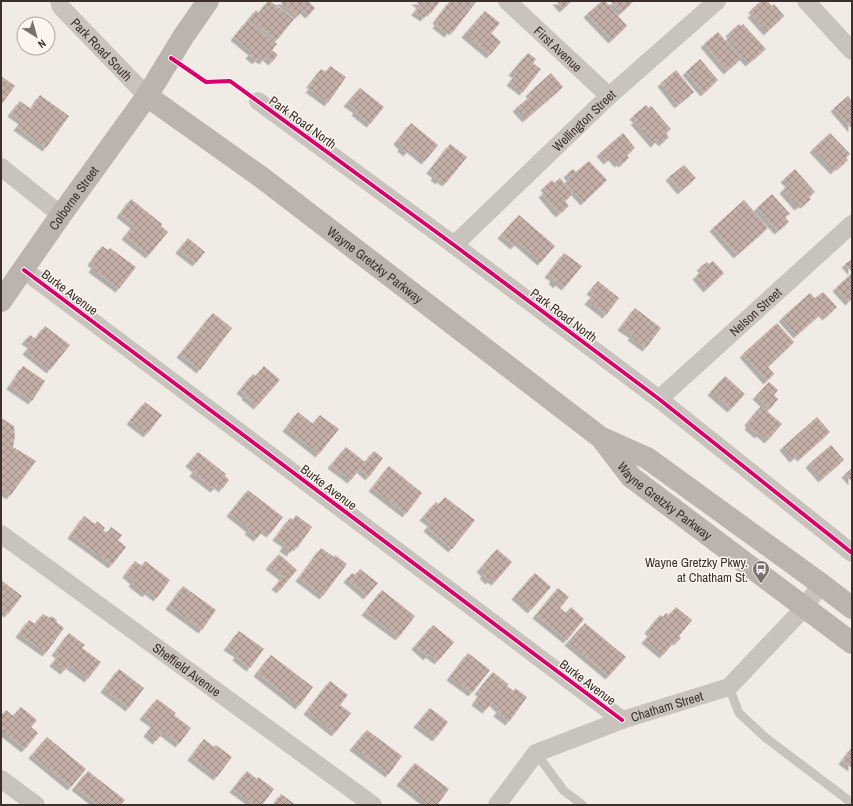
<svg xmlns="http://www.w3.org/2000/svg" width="853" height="806" viewBox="0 0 853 806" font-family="'Archivo Narrow',sans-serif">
<defs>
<pattern id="building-cross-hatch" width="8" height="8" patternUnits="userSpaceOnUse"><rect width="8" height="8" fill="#c3afa7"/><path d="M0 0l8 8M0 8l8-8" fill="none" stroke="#a08f88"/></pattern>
<filter id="shadow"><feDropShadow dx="-3.5" dy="3.5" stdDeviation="0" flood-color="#0004"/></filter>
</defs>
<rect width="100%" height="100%" fill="#f0ebe5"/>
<g fill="url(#building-cross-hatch)" filter="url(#shadow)">
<polygon points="268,1 270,1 294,19 277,40 249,19 256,10 259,13"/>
<polygon points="279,1 310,1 309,2 315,8 309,15 303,10 298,16"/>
<polygon points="415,1 440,1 431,13 429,12 424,18 415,12 420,5"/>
<polygon points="450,1 474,1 476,2 453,32 451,30 448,34 436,25 438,22 436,20"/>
<polygon points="556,1 572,1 563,9"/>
<polygon points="602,1 605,1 627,26 612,40 587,14"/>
<polygon points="610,1 634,1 621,13"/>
<polygon points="761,1 767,1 772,6 774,4 784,16 767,32 751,14 754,12 752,9"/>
<polygon points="485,11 500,23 491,33 501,42 490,55 465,34"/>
<polygon points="247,21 277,44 272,50 278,55 272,62 266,57 263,61 258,58 256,61 249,55 252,52 234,37"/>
<polygon points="739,24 741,26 743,24 766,49 749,63 727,39 731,35 729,33"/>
<polygon points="718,32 741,59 727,71 704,44"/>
<polygon points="528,53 536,59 533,63 541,69 523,92 510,82 516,75 512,72"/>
<polygon points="700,59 718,80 704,93 686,72"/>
<polygon points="330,66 346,77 328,103 309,89 312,86 310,84 321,69 326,72"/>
<polygon points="676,70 694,92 678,105 661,83"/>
<polygon points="551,73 563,87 526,119 516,108 531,96 529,93"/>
<polygon points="1,76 15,86 1,105"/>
<polygon points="360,88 384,107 370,124 355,112 357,110 347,103"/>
<polygon points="40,95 69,116 46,148 17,127 22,121 11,113 20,101 31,109"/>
<polygon points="848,96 852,101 852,129 834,108"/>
<polygon points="646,105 649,108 651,106 671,129 666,133 669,137 662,143 659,139 654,144 634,121 637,120 633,116"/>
<polygon points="411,123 438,145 425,161 410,149 407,153 401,148 402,146 397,141"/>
<polygon points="623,133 635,148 627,155 629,158 622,164 620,162 618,164 612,157 607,161 600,153"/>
<polygon points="830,133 850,154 846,158 848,160 840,167 839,166 834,171 813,149"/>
<polygon points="450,144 467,157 446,183 440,179 439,181 434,177 436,175 430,170"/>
<polygon points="589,161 607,180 584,202 566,182 570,178 567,174 573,169 576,172"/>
<polygon points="684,165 696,178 681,191 669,177"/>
<polygon points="795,169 815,192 809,197 811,199 804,205 802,204 798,207 783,190 789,184 784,179"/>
<polygon points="560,178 573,194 565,201 569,206 559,214 542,194 547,190 544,187 552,180 554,183"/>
<polygon points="772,194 790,214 785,217 789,222 778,231 757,208"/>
<polygon points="131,199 162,224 161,226 168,232 149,255 125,236 134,225 120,214"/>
<polygon points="744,200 768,228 737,255 713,228"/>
<polygon points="519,215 555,246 541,262 518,242 514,246 501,235"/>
<polygon points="188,238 205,252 196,263 179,250"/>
<polygon points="102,246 108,250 110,248 136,267 119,289 92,269 95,265 91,262"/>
<polygon points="564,253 582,266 565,287 559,282 557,285 552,280 554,278 548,274"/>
<polygon points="852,259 852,272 845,264"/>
<polygon points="713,261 724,273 707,289 696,276 703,270 700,267 707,262 709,264"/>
<polygon points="852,273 852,299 849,302 836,288"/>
<polygon points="598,281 619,298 606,315 588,301 594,294 590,291"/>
<polygon points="823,292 837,307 826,317 822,313 797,335 782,318 810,293 815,298"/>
<polygon points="635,308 661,328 646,348 631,337 633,335 621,327"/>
<polygon points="213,313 232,328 200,370 180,354"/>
<polygon points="777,323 794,342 768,367 774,374 767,381 743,354"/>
<polygon points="45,326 70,345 50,370 26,351 31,345 25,341 30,335 35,339"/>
<polygon points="23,366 45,381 32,401 10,386"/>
<polygon points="264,366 280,380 257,406 245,396 246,395 240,390 253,374 256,376"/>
<polygon points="725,376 745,394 731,409 711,392"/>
<polygon points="769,382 778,390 774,395 778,399 770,409 756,396"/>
<polygon points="145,402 162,415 147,434 130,421"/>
<polygon points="761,406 782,424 768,440 760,433 758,435 748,426 750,425 748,422"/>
<polygon points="298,412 313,424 320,415 339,429 319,454 286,428"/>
<polygon points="817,417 830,432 801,458 798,455 793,459 783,447"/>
<polygon points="1,418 14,426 15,436 13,447 36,461 10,496 1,490"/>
<polygon points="831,445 844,460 822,479 809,464"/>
<polygon points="346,447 365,462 374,451 383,458 369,477 360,469 351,480 331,465"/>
<polygon points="198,452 226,474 225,476 229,480 222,489 218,485 214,489 193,473 196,469 189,463"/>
<polygon points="389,466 422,493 406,514 372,488"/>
<polygon points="852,468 852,482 845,474"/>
<polygon points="248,490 283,517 270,534 264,530 257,538 248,531 250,529 230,513"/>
<polygon points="445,497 475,520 452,549 427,528 431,523 423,517 436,502 439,504"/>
<polygon points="296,515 312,527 297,548 295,546 290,553 283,548 286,544 276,537 290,518 293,520"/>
<polygon points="84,516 95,524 97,521 105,528 103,530 107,533 111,527 122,535 118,540 126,547 112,565 71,535"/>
<polygon points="321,548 334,557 335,555 347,564 323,596 299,578"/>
<polygon points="497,549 512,562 495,582 491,579 489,581 483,575 485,573 480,569"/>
<polygon points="279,554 297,570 280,590 275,586 283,577 269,566"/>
<polygon points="135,561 142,566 145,561 170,580 157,598 148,591 146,594 132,583 134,581 126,574"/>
<polygon points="360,569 378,583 367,596 347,579 352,573 355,575"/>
<polygon points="535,573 551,587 531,610 515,596"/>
<polygon points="1,580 22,596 8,614 1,609"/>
<polygon points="183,586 216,610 202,630 169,606"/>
<polygon points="558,588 569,597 560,608 566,613 571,607 584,619 567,640 536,615"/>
<polygon points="382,590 415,616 399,637 365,612"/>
<polygon points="676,607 692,620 679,636 681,638 677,642 675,641 663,655 645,640 651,633 648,630 660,615 663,617 666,613 669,615"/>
<polygon points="43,614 50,618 51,616 57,620 56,622 64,628 46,653 19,634 29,620 35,624"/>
<polygon points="585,623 626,657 609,676 568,642"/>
<polygon points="433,625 454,642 438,661 429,654 427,657 415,646"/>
<polygon points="239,631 264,649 250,668 236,657 238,654 227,647"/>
<polygon points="69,633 85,645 82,648 101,662 88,679 69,665 64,671 53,663 59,655 55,652"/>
<polygon points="468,653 490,670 472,693 450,677"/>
<polygon points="271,655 313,687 299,706 257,673"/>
<polygon points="119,669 144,688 129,708 104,689"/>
<polygon points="493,672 508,684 507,686 514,691 515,688 527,697 509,722 497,713 500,709 492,702 486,710 475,702 481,693 478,691"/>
<polygon points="330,681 348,695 340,705 351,713 335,733 307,711"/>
<polygon points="157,699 176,713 174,715 191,728 179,744 163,732 156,741 147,733 154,724 143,716"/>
<polygon points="21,707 37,720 31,727 38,733 25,749 2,731 1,732 1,716 6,710 13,716"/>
<polygon points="430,708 448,722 436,738 417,724"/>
<polygon points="367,730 402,756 389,774 353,747"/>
<polygon points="47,737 86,769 71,787 32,755"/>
<polygon points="204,739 214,747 216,745 232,757 217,777 191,757"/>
<polygon points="852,747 852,768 842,761"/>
<polygon points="415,763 449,789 437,805 429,805 400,782"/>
<polygon points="88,771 125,800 121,805 98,805 75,787"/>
<polygon points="247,771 257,779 258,777 274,789 262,805 255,805 233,789"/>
<polygon points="281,794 296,805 274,805"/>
</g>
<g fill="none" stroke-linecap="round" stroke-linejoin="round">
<g stroke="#c9c3be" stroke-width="9">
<polyline points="729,687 739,713 766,738 852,803"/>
<polyline points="536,753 564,791 583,805"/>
</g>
<g stroke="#c9c3be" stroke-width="18">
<path id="s1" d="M59,1L61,7L147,96"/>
<path id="s2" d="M507,1L609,96"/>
<polyline points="806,1 852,51"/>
<polyline points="258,101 454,245 659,399 852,553"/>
<polyline points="1,167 61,215"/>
<path id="s3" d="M454,245L609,96L717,1"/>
<polyline points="24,270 622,720"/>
<path id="s4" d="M659,399L852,224"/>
<path id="s5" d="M1,534L373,805"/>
<polyline points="1,779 36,805"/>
<path id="s6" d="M497,805L536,753L622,720L729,687L804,608L821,584"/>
</g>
<g stroke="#bab3ae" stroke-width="22">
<path id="s7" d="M147,96L261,177L600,437L647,458L821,584L852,608"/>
<path id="s8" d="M1,301L61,215L147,96L183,37L208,1"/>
<path id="s9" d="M602,439L631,477L852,643"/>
</g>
<defs>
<g id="cycleway">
<polyline points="171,58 206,82 230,81 454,245 659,399 852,553"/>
<polyline points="24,270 622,720"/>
</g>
</defs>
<use href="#cycleway" stroke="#fbf5ee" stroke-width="6"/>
<use href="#cycleway" stroke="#d6006c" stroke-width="4"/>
</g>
<defs>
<symbol id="bus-pin" viewBox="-11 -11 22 30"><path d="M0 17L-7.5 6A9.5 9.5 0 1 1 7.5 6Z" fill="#7a716c" stroke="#fbf5ee"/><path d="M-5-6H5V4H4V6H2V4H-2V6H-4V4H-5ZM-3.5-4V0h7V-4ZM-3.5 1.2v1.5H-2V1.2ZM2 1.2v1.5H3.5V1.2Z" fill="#fff"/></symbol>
</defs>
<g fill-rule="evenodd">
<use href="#bus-pin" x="751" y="559" width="20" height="27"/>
</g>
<g text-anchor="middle" stroke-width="3" stroke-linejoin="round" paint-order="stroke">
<g font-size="13" fill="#3b302b" stroke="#fbf5ee">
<text dy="5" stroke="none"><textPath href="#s1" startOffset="65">Park Road South</textPath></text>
<text dy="5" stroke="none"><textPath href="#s2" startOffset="70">First Avenue</textPath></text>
<text dy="5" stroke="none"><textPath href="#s3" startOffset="180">Wellington Street</textPath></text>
<text transform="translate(303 122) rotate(36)" y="5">Park Road North</text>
<text dy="5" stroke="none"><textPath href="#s8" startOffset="126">Colborne Street</textPath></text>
<text dy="5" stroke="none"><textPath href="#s7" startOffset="284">Wayne Gretzky Parkway</textPath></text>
<text transform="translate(70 292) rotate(37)" y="5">Burke Avenue</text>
<text dy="5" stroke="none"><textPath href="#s4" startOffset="130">Nelson Street</textPath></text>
<text transform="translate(564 315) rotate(37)" y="5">Park Road North</text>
<text transform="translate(329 487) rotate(37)" y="5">Burke Avenue</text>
<text dy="5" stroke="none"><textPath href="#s9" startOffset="89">Wayne Gretzky Parkway</textPath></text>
<text dy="5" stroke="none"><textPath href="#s5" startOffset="230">Sheffield Avenue</textPath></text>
<text transform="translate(588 682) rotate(37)" y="5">Burke Avenue</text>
<text dy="5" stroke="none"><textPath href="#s6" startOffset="204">Chatham Street</textPath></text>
</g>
<g font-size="13" fill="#3b302b" stroke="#fbf5ee" text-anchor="end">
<text x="748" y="567">Wayne Gretzky Pkwy.<tspan x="748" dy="15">at Chatham St.</tspan></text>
</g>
</g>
<rect width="853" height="806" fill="none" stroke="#3b302b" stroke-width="4"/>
<g transform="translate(36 36) rotate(143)"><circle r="19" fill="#fbf5ee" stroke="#aea6a0"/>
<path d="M0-3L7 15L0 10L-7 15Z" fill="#7a716c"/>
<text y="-6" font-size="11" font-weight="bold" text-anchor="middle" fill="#3b302b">N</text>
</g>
</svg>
